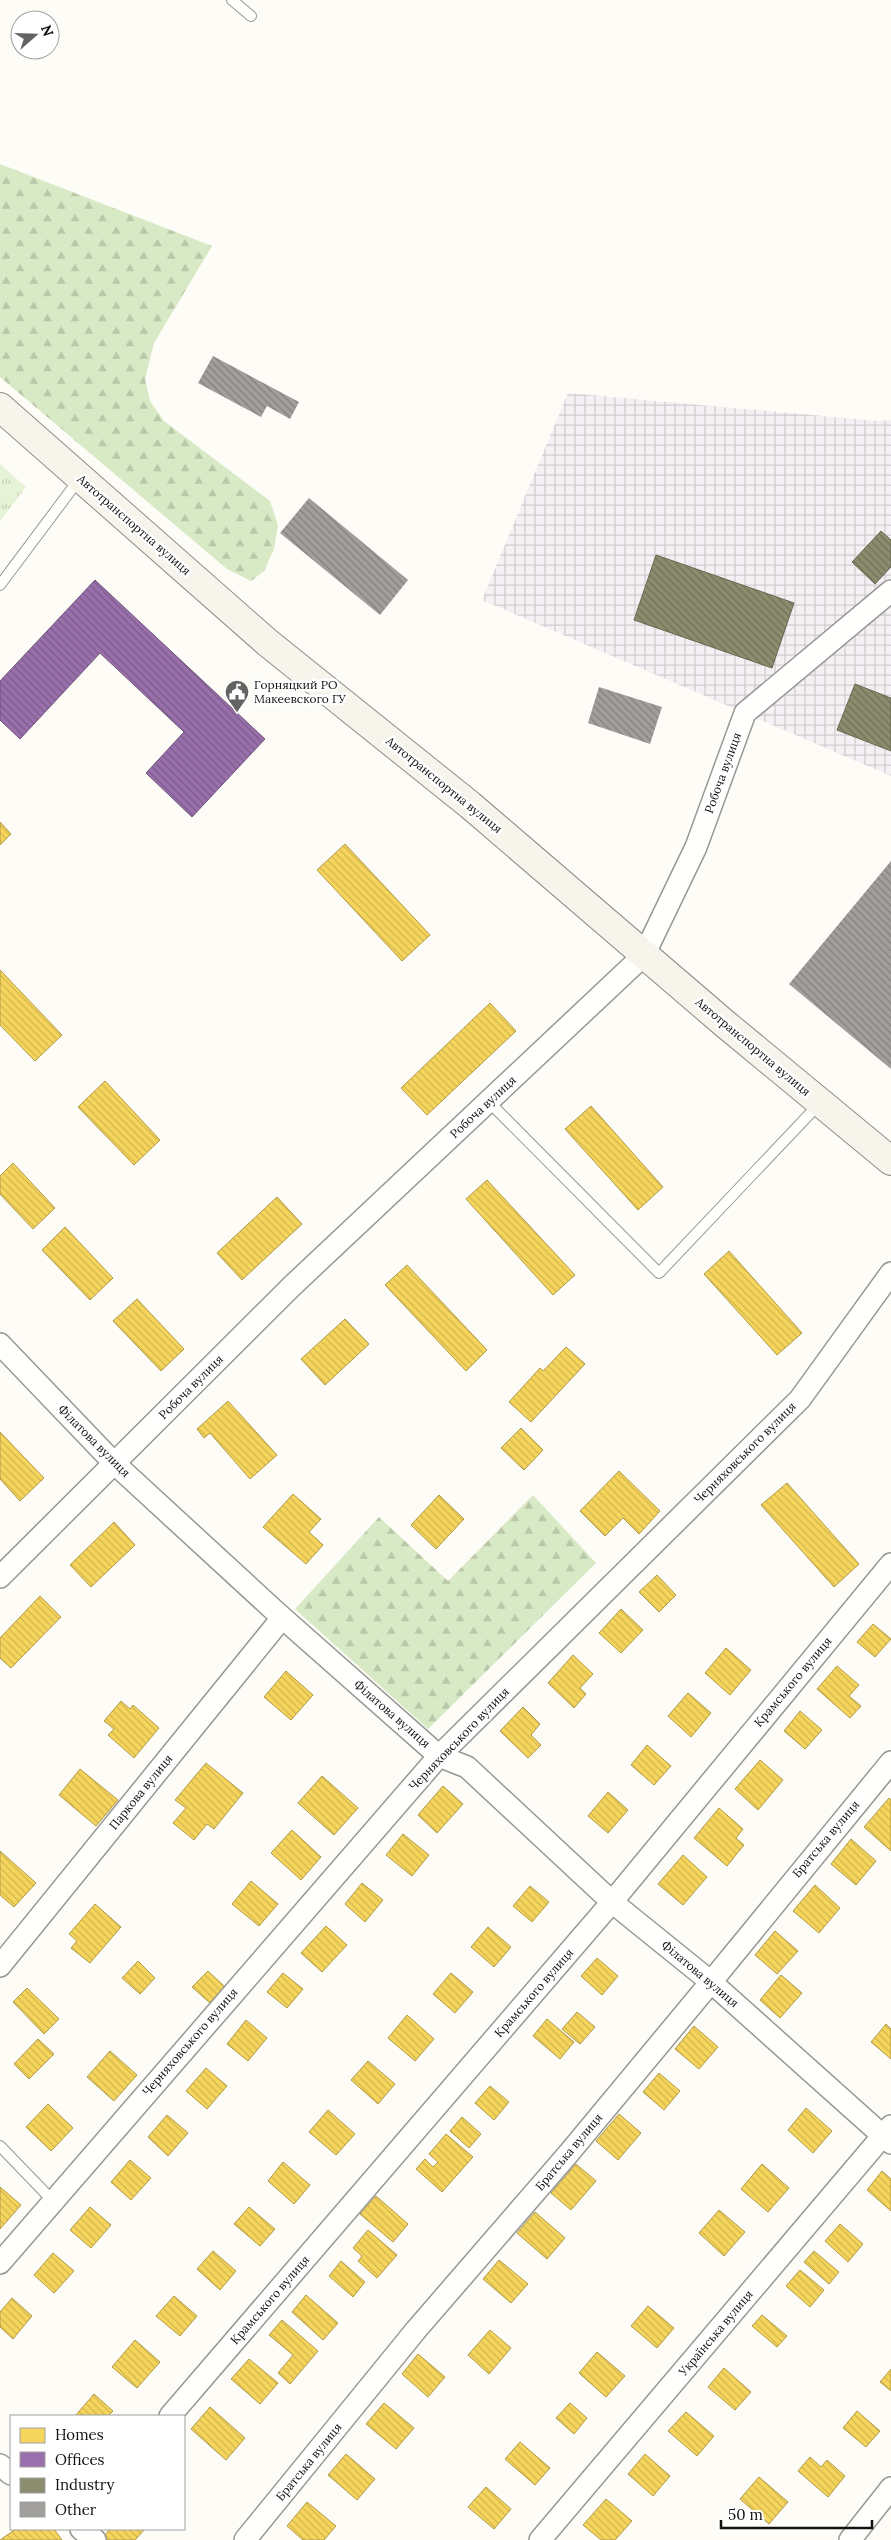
<svg xmlns="http://www.w3.org/2000/svg" width="891" height="2540" viewBox="0 0 891 2540" font-family="Lora,serif">
<defs>
<pattern id="industrial-grid" width="8" height="8" patternUnits="userSpaceOnUse" patternTransform="scale(1.25)"><rect width="8" height="8" fill="#f5f0f3"/><path d="M0 4h8M4 0v8" fill="none" stroke="#d1cdcf"/></pattern>
<pattern id="grass-tufts" width="24" height="20" patternUnits="userSpaceOnUse" patternTransform="scale(1.25)"><rect width="24" height="20" fill="#e7f3d7"/><path d="M3 7l-1-3M5 7V3M7 7l1-3M15 17l-1-3M17 17v-4M19 17l1-3" fill="none" stroke="#c5cfb8"/></pattern>
<pattern id="forest-firs" width="22" height="20" patternUnits="userSpaceOnUse" patternTransform="scale(1.25)"><rect width="22" height="20" fill="#d8eac5"/><path d="M5 1l3.5 6h-7zM16 11l3.5 6h-7z" fill="#b8c8a8"/></pattern>
<pattern id="homes-back-hatch" width="6" height="6" patternUnits="userSpaceOnUse" patternTransform="scale(1.25)"><rect width="6" height="6" fill="#f6d55c"/><path d="M-1 5l2 2M0 0l6 6M5-1l2 2" fill="none" stroke="#d2b64f"/></pattern>
<pattern id="offices-back-hatch" width="6" height="6" patternUnits="userSpaceOnUse" patternTransform="scale(1.25)"><rect width="6" height="6" fill="#9970ab"/><path d="M-1 5l2 2M0 0l6 6M5-1l2 2" fill="none" stroke="#7b5b8a"/></pattern>
<pattern id="industry-back-hatch" width="6" height="6" patternUnits="userSpaceOnUse" patternTransform="scale(1.25)"><rect width="6" height="6" fill="#8c8c6e"/><path d="M-1 5l2 2M0 0l6 6M5-1l2 2" fill="none" stroke="#717159"/></pattern>
<pattern id="building-back-hatch" width="6" height="6" patternUnits="userSpaceOnUse" patternTransform="scale(1.25)"><rect width="6" height="6" fill="#a19f9c"/><path d="M-1 5l2 2M0 0l6 6M5-1l2 2" fill="none" stroke="#82807e"/></pattern>
</defs>
<rect width="100%" height="100%" fill="#fdfcf7"/>
<polygon fill="url(#industrial-grid)" points="568,393 878,421 891,420 891,776 482,600"/>
<polygon fill="url(#grass-tufts)" points="0,464 26,487 0,521"/>
<g fill="url(#forest-firs)">
<polygon points="0,164 212,246 154,343 145,379 150,401 164,421 270,501 278,525 274,549 264,571 251,581 227,569 0,377"/>
<polygon points="533,1495 596,1563 428,1729 295,1609 379,1517 448,1581"/>
</g>
<g fill="url(#homes-back-hatch)" stroke="#b19a46">
<polygon points="0,822 11,834 0,845"/>
<polygon points="345,844 430,935 402,961 317,870"/>
<polygon points="0,970 62,1035 35,1061 0,1025"/>
<polygon points="490,1003 516,1031 427,1115 401,1088"/>
<polygon points="105,1081 160,1140 134,1165 78,1107"/>
<polygon points="591,1106 663,1187 638,1210 565,1129"/>
<polygon points="13,1163 55,1208 33,1229 0,1194 0,1176"/>
<polygon points="487,1180 575,1275 553,1295 466,1199"/>
<polygon points="277,1197 302,1224 242,1280 217,1253"/>
<polygon points="65,1227 113,1278 90,1300 42,1250"/>
<polygon points="729,1251 802,1333 777,1355 704,1274"/>
<polygon points="407,1265 487,1350 466,1371 385,1285"/>
<polygon points="137,1299 184,1349 161,1371 113,1321"/>
<polygon points="345,1319 369,1344 325,1385 301,1359"/>
<polygon points="566,1347 585,1364 531,1422 509,1402 540,1368 543,1371"/>
<polygon points="228,1401 277,1455 250,1479 210,1433 204,1438 197,1429"/>
<polygon points="521,1428 543,1450 524,1470 501,1448"/>
<polygon points="0,1432 44,1478 20,1501 0,1479"/>
<polygon points="619,1471 660,1511 639,1534 623,1518 605,1536 580,1511"/>
<polygon points="787,1483 859,1564 834,1587 761,1505"/>
<polygon points="293,1494 321,1519 309,1532 323,1545 306,1564 263,1527"/>
<polygon points="439,1495 464,1519 436,1549 411,1525"/>
<polygon points="114,1522 135,1545 91,1587 70,1565"/>
<polygon points="657,1575 676,1595 659,1612 639,1592"/>
<polygon points="40,1596 61,1617 11,1668 0,1658 0,1638"/>
<polygon points="621,1609 643,1630 621,1653 599,1633"/>
<polygon points="873,1624 891,1639 875,1657 857,1642"/>
<polygon points="726,1648 751,1670 730,1695 705,1673"/>
<polygon points="573,1655 593,1674 580,1688 586,1694 574,1708 548,1683"/>
<polygon points="837,1666 859,1685 849,1696 861,1706 850,1718 817,1689"/>
<polygon points="286,1671 313,1695 291,1720 264,1697"/>
<polygon points="688,1693 711,1713 691,1737 668,1716"/>
<polygon points="121,1701 130,1709 133,1705 159,1728 134,1758 108,1735 114,1729 104,1721"/>
<polygon points="523,1707 540,1724 531,1735 541,1745 528,1758 500,1731"/>
<polygon points="800,1711 822,1730 805,1749 784,1731"/>
<polygon points="647,1745 671,1766 654,1785 631,1765"/>
<polygon points="760,1760 783,1780 758,1810 735,1789"/>
<polygon points="206,1763 243,1793 214,1829 207,1824 194,1840 173,1823 186,1808 175,1800"/>
<polygon points="80,1769 118,1800 96,1826 59,1795"/>
<polygon points="322,1776 358,1808 334,1835 298,1803"/>
<polygon points="443,1786 463,1804 437,1833 418,1815"/>
<polygon points="608,1792 628,1810 608,1833 588,1816"/>
<polygon points="889,1798 891,1800 891,1851 864,1827"/>
<polygon points="719,1808 743,1829 736,1838 744,1845 727,1866 694,1838"/>
<polygon points="292,1830 321,1857 301,1880 271,1853"/>
<polygon points="403,1834 429,1855 412,1876 386,1855"/>
<polygon points="851,1839 876,1861 856,1885 831,1864"/>
<polygon points="0,1851 36,1883 14,1907 0,1895"/>
<polygon points="683,1855 707,1877 683,1905 658,1884"/>
<polygon points="251,1881 278,1904 259,1926 232,1904"/>
<polygon points="362,1883 383,1900 365,1922 345,1904"/>
<polygon points="815,1885 840,1908 819,1933 793,1911"/>
<polygon points="530,1886 549,1902 532,1922 513,1906"/>
<polygon points="95,1904 121,1927 90,1963 71,1948 77,1941 69,1934"/>
<polygon points="326,1926 347,1945 322,1972 301,1953"/>
<polygon points="488,1927 511,1947 494,1967 471,1947"/>
<polygon points="775,1931 798,1951 777,1974 755,1955"/>
<polygon points="597,1958 618,1976 602,1995 581,1976"/>
<polygon points="138,1961 155,1978 140,1994 122,1978"/>
<polygon points="208,1971 225,1987 210,2003 192,1987"/>
<polygon points="283,1973 303,1989 287,2008 267,1992"/>
<polygon points="451,1973 473,1992 455,2013 433,1994"/>
<polygon points="781,1975 802,1993 780,2018 760,2000"/>
<polygon points="27,1988 59,2019 44,2034 13,2002"/>
<polygon points="577,2012 595,2027 580,2044 562,2029"/>
<polygon points="407,2015 434,2039 415,2061 388,2038"/>
<polygon points="547,2019 574,2042 560,2059 533,2036"/>
<polygon points="246,2020 267,2038 248,2061 227,2044"/>
<polygon points="886,2024 891,2029 891,2059 871,2042"/>
<polygon points="694,2026 718,2047 699,2069 675,2049"/>
<polygon points="38,2039 54,2054 29,2079 14,2064"/>
<polygon points="110,2051 137,2075 114,2101 87,2077"/>
<polygon points="368,2061 395,2084 378,2104 351,2080"/>
<polygon points="206,2068 227,2086 207,2109 186,2091"/>
<polygon points="659,2073 680,2091 664,2110 643,2092"/>
<polygon points="490,2086 509,2102 494,2120 475,2103"/>
<polygon points="48,2104 73,2128 51,2151 26,2127"/>
<polygon points="806,2108 832,2131 813,2153 788,2130"/>
<polygon points="328,2110 355,2134 336,2155 309,2132"/>
<polygon points="619,2114 641,2133 618,2160 596,2141"/>
<polygon points="167,2115 188,2133 168,2156 148,2137"/>
<polygon points="462,2117 481,2134 469,2148 450,2131"/>
<polygon points="446,2134 473,2157 442,2192 416,2169 425,2159 433,2167 438,2162 429,2154"/>
<polygon points="130,2160 151,2178 131,2200 111,2182"/>
<polygon points="283,2162 310,2185 294,2204 268,2181"/>
<polygon points="576,2164 596,2181 571,2210 551,2193"/>
<polygon points="762,2164 789,2188 768,2212 741,2189"/>
<polygon points="882,2171 891,2179 891,2211 867,2190"/>
<polygon points="0,2187 21,2205 0,2229"/>
<polygon points="376,2196 408,2224 393,2242 360,2214"/>
<polygon points="90,2207 111,2225 91,2248 70,2230"/>
<polygon points="249,2207 275,2229 260,2246 234,2224"/>
<polygon points="719,2210 745,2232 724,2256 699,2233"/>
<polygon points="535,2212 565,2238 547,2259 517,2233"/>
<polygon points="840,2224 863,2244 848,2262 825,2241"/>
<polygon points="368,2230 397,2255 377,2278 358,2261 362,2256 353,2248"/>
<polygon points="213,2251 236,2271 220,2290 197,2269"/>
<polygon points="814,2251 839,2272 829,2284 804,2262"/>
<polygon points="53,2253 74,2271 54,2293 34,2275"/>
<polygon points="499,2260 528,2284 511,2303 483,2279"/>
<polygon points="341,2261 365,2282 353,2297 329,2276"/>
<polygon points="800,2270 824,2290 810,2307 786,2286"/>
<polygon points="306,2295 338,2323 323,2340 292,2312"/>
<polygon points="174,2296 197,2316 180,2336 156,2316"/>
<polygon points="12,2298 32,2316 13,2339 0,2327 0,2312"/>
<polygon points="648,2306 674,2328 657,2348 631,2326"/>
<polygon points="762,2315 787,2336 777,2347 752,2326"/>
<polygon points="282,2320 318,2351 290,2384 278,2373 293,2355 269,2335"/>
<polygon points="490,2330 511,2348 489,2374 468,2355"/>
<polygon points="135,2340 160,2362 137,2388 112,2367"/>
<polygon points="597,2352 625,2376 606,2397 579,2373"/>
<polygon points="418,2354 445,2377 428,2397 402,2374"/>
<polygon points="249,2359 278,2383 260,2404 231,2379"/>
<polygon points="724,2368 751,2392 735,2410 708,2387"/>
<polygon points="891,2369 891,2391 880,2382"/>
<polygon points="94,2394 113,2411 108,2416 75,2416"/>
<polygon points="384,2403 414,2428 396,2449 366,2424"/>
<polygon points="570,2403 587,2418 574,2434 556,2418"/>
<polygon points="210,2407 245,2438 226,2460 191,2429"/>
<polygon points="857,2411 880,2431 866,2447 843,2428"/>
<polygon points="686,2412 714,2436 697,2456 668,2431"/>
<polygon points="520,2442 550,2468 535,2485 505,2459"/>
<polygon points="346,2454 375,2479 357,2500 328,2475"/>
<polygon points="645,2454 670,2476 653,2496 628,2474"/>
<polygon points="810,2457 821,2467 827,2460 845,2476 828,2497 798,2471"/>
<polygon points="759,2477 788,2502 769,2524 740,2499"/>
<polygon points="486,2487 511,2509 494,2529 468,2507"/>
<polygon points="606,2499 632,2521 615,2540 601,2540 583,2525"/>
<polygon points="307,2502 336,2526 324,2540 303,2540 287,2526"/>
<polygon points="16,2529 54,2529 62,2540 0,2540"/>
<polygon points="110,2529 142,2529 144,2530 135,2540 106,2540 103,2537"/>
</g>
<polygon fill="url(#offices-back-hatch)" stroke="#70547d" points="95,580 265,739 192,817 146,773 184,732 100,653 20,739 0,720 0,681"/>
<g fill="url(#industry-back-hatch)" stroke="#676752">
<polygon points="881,531 891,540 891,567 875,584 852,562"/>
<polygon points="656,555 794,603 772,668 634,620"/>
<polygon points="855,684 891,698 891,751 837,730"/>
</g>
<g fill="url(#building-back-hatch)">
<polygon points="213,356 299,402 290,419 267,406 261,417 198,383"/>
<polygon points="309,498 408,580 380,615 280,533"/>
<polygon points="599,687 662,707 650,744 588,723"/>
<polygon points="891,861 891,1069 789,984"/>
</g>
<g fill="none" stroke-linecap="round" stroke-linejoin="round">
<defs>
<g id="service">
<polyline points="232,0 251,16"/>
<polyline points="0,585 80,478"/>
<polyline points="489,1102 659,1273 820,1103"/>
<polyline points="0,2146 53,2201"/>
</g>
<g id="minor">
<polyline points="0,1344 114,1463 276,1612 439,1756 467,1767 612,1902 711,1982 891,2143"/>
<polyline points="0,1577 292,1286 644,955 696,847 745,713 891,591"/>
<polyline points="0,1966 282,1618"/>
<polyline points="0,2263 439,1756 800,1399 891,1273"/>
<polyline points="170,2416 612,1902 891,1564"/>
<polyline points="0,2465 11,2474"/>
<polyline points="81,2529 95,2540"/>
<polyline points="245,2540 416,2330 569,2153 711,1982 891,1762"/>
<polyline points="540,2540 891,2126"/>
<polyline points="850,2540 891,2488"/>
</g>
<polyline id="secondary" points="0,407 268,643 470,805 724,1023 891,1161"/>
</defs>
<use href="#service" stroke="#979795" stroke-width="12"/>
<use href="#minor" stroke="#979795" stroke-width="24"/>
<use href="#secondary" stroke="#8e8d8b" stroke-width="30"/>
<use href="#service" stroke="#fffffe" stroke-width="10"/>
<use href="#minor" stroke="#fffffe" stroke-width="21"/>
<use href="#secondary" stroke="#f6f4eb" stroke-width="28"/>
</g>
<defs>
<symbol id="civic-pin" viewBox="-11 -11 22 30"><path d="M0 17L-7.5 6A9.5 9.5 0 1 1 7.5 6Z" fill="#646362" stroke="#fff"/><path d="M-.6-6.5H3V-4.5H.6V-3L4-1V1h2V6H-6V1h2V-1L-.6-3ZM-1.2 2.5V6h2.4V2.5Z" fill="#fff"/></symbol>
</defs>
<g fill-rule="evenodd">
<use href="#civic-pin" x="223" y="678" width="28" height="38"/>
</g>
<g text-anchor="middle" stroke-width="5" stroke-linejoin="round" paint-order="stroke">
<g font-size="12" fill="#111" stroke="#fff">
<text transform="translate(134 525) rotate(41)" y="4">Автотранспортна вулиця</text>
<text transform="translate(723 773) rotate(-70)" y="4">Робоча вулиця</text>
<text transform="translate(444 785) rotate(39)" y="4">Автотранспортна вулиця</text>
<text transform="translate(753 1047) rotate(40)" y="4">Автотранспортна вулиця</text>
<text transform="translate(483 1107) rotate(-43)" y="4">Робоча вулиця</text>
<text transform="translate(191 1387) rotate(-45)" y="4">Робоча вулиця</text>
<text transform="translate(94 1441) rotate(45)" y="4">Філатова вулиця</text>
<text transform="translate(745 1453) rotate(-45)" y="4">Черняховського вулиця</text>
<text transform="translate(793 1682) rotate(-50)" y="4">Крамського вулиця</text>
<text transform="translate(392 1714) rotate(41)" y="4">Філатова вулиця</text>
<text transform="translate(459 1739) rotate(-46)" y="4">Черняховського вулиця</text>
<text transform="translate(141 1792) rotate(-51)" y="4">Паркова вулиця</text>
<text transform="translate(826 1839) rotate(-50)" y="4">Братська вулиця</text>
<text transform="translate(700 1974) rotate(40)" y="4">Філатова вулиця</text>
<text transform="translate(534 1993) rotate(-49)" y="4">Крамського вулиця</text>
<text transform="translate(190 2042) rotate(-49)" y="4">Черняховського вулиця</text>
<text transform="translate(569 2152) rotate(-50)" y="4">Братська вулиця</text>
<text transform="translate(270 2300) rotate(-49)" y="4">Крамського вулиця</text>
<text transform="translate(716 2333) rotate(-50)" y="4">Українська вулиця</text>
<text transform="translate(309 2462) rotate(-51)" y="4">Братська вулиця</text>
</g>
<g font-size="12" fill="#111" stroke="#fff" text-anchor="start">
<text x="254" y="689">Горняцкий РО<tspan x="254" dy="14">Макеевского ГУ</tspan></text>
</g>
</g>
<rect x="10" y="2415" width="175" height="115" fill="#ffffff" stroke="#a0a0a0"/>
<rect x="20" y="2428" width="25" height="15" fill="#f6d55c" stroke="#a0a0a0"/>
<text x="55" y="2440" font-size="15" fill="#111111">Homes</text>
<rect x="20" y="2452" width="25" height="15" fill="#9970ab" stroke="#a0a0a0"/>
<text x="55" y="2465" font-size="15" fill="#111111">Offices</text>
<rect x="20" y="2478" width="25" height="15" fill="#8c8c6e" stroke="#a0a0a0"/>
<text x="55" y="2490" font-size="15" fill="#111111">Industry</text>
<rect x="20" y="2502" width="25" height="15" fill="#a19f9c" stroke="#a0a0a0"/>
<text x="55" y="2515" font-size="15" fill="#111111">Other</text>
<g transform="translate(35 35) rotate(70)"><circle r="24" fill="#ffffff" stroke="#a0a0a0"/>
<path d="M0-4L9 19L0 12L-9 19Z" fill="#646362"/>
<text y="-8" font-size="14" font-weight="bold" text-anchor="middle" fill="#111111">N</text>
</g>
<path d="M721 2520v8h151v-8" fill="none" stroke="#111111" stroke-width="2.5"/>
<text x="728" y="2520" font-size="15" fill="#111111" stroke="#ffffff" stroke-width="4" paint-order="stroke">50 m</text>
</svg>
